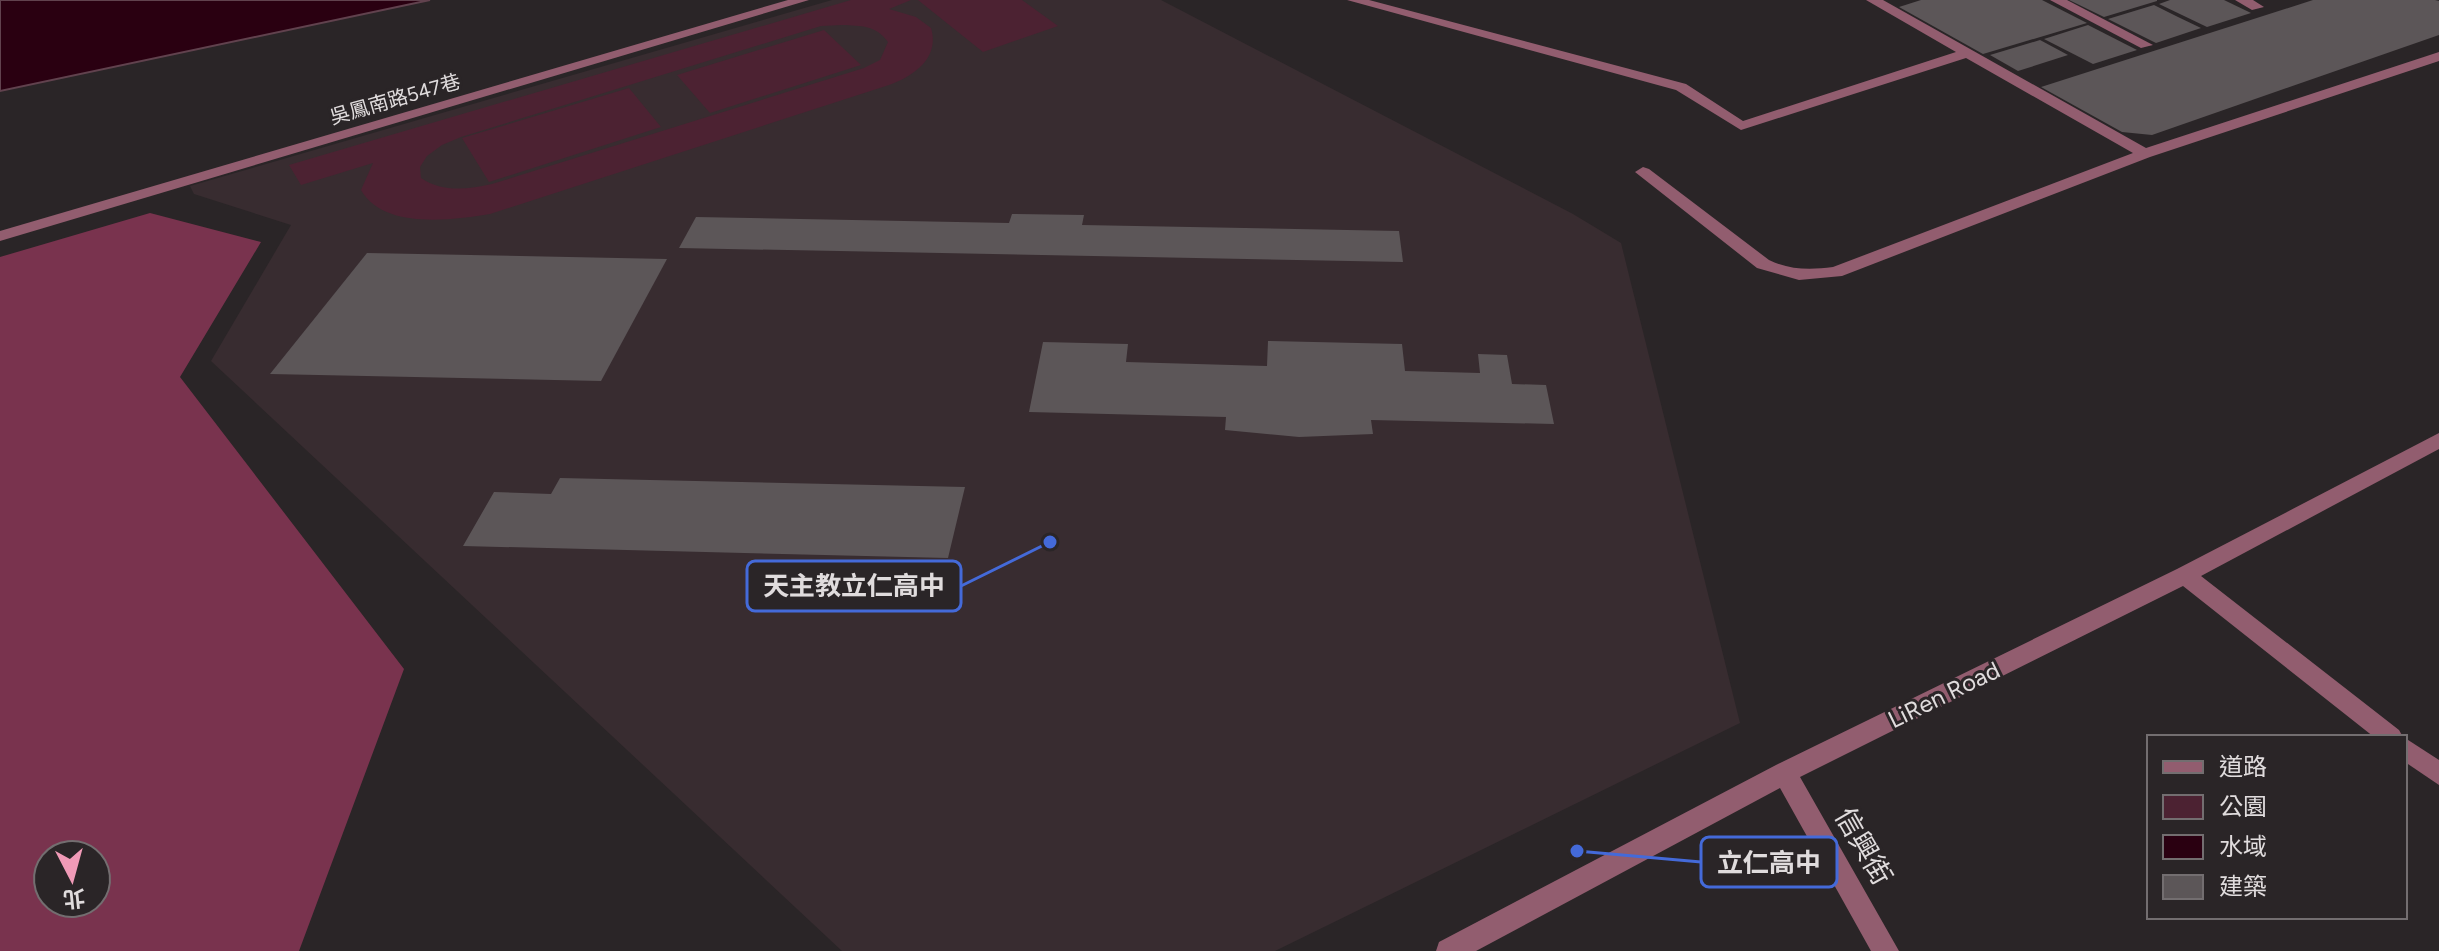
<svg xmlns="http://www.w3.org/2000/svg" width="2439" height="951" viewBox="0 0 2439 951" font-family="Figtree,'Noto Sans TC',sans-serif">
<rect width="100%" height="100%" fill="#2a2527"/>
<polygon fill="#382c30" points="832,0 1161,0 1573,214 1621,243 1740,723 1275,951 842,951 211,361 291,225 194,194 190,186"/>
<g fill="#4c2232" fill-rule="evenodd">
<path d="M851,0H911L889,9L916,17L931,28C940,58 914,76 889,85L490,214C452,220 384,230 361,190L373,163L301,185L289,165ZM842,25C861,26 876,25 888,42L880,60L864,68L492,184C468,189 443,193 421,178L420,167L427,156L442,145L461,137L821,26Z"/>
<polygon points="918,0 1022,0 1058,26 983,52"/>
<polygon points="824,30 861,65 710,113 677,75"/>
<polygon points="629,88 661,127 489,182 462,138"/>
</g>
<path fill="#79334e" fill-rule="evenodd" d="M150,213L261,242L180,377L404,669L299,951H0V257ZM48,855H96V903H48Z"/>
<polygon fill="#2a0011" stroke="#61424e" stroke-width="2" points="0,0 430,0 0,91"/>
<g fill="#5c5658">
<polygon points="1921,0 2042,0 2087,23 1983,54 1899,7"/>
<polygon points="2069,0 2157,0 2157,1 2104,17"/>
<polygon points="2170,0 2224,0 2251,13 2207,27 2159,4"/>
<polygon points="2313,0 2435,0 2439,1 2439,35 2152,135 2122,132 2041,87"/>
<polygon points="2154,5 2178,17 2201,28 2156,43 2108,19"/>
<polygon points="2088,25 2137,50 2093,64 2044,39"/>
<polygon points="2040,40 2068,55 2018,71 1990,55"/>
<polygon points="1012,214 1084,215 1082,225 1399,231 1403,262 679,248 696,217 1009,223"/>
<polygon points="367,253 667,259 601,381 270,374"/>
<polygon points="1268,341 1402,344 1405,371 1480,373 1478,354 1507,355 1512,384 1546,385 1554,424 1371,420 1373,434 1299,437 1225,430 1226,417 1029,412 1043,342 1128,344 1126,362 1267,366"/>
<polygon points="560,478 965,487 948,558 463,546 494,492 551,494"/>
</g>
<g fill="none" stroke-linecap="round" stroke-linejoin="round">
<g fill="#925d6f" fill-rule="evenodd">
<polygon points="788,0 809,0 0,241 0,231"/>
<path d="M1347,0H1369L1686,84L1743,121L1956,52L1866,0H1883L2146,148L2439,52V61L2150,157L1842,276L1799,280L1757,268L1635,172L1643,167L1649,169L1769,260C1790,270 1810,270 1833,267L2133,153L1966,58L1741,130L1676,90Z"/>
<polygon points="2050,0 2067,0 2153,45 2141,48"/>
<polygon points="2235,0 2253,0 2264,7 2252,10"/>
<polygon points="2439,433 2439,449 2201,576 2399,730 2403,737 2374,737 2183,586 1800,777 1899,951 1871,951 1780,788 1476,951 1436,951 1439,942 1776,765 2177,569"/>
<polygon points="2405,738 2439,760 2439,785 2405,762"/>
</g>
</g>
<g text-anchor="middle" stroke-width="6" stroke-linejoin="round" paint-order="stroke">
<g font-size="20" fill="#e0dcdd" stroke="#2a2527">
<text transform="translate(395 99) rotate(-16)" y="7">吳鳳南路547巷</text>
</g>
<g font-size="24" fill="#e0dcdd" stroke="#2a2527">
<text transform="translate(1944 695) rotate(-26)" y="8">LiRen Road</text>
</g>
<g font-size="28" fill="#e0dcdd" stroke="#2a2527">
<text transform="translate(1864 846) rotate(60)" y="10">信興街</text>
</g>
</g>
<path fill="none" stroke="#446ad9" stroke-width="3" d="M1050 542L961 586M1577 851L1701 862"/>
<g fill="#446ad9" stroke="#2a2527" stroke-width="3">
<circle cx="1050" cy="542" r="8"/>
<circle cx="1577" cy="851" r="8"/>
</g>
<g fill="#2a2527" stroke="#446ad9" stroke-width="3">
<rect x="747" y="561" width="214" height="50" rx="8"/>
<rect x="1701" y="837" width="136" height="50" rx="8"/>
</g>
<g font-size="26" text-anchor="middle" font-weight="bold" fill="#e0dcdd">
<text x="854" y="595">天主教立仁高中</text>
<text x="1769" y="872">立仁高中</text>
</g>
<rect x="2147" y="735" width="260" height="184" fill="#2a2527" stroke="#736e70" stroke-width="2"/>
<rect x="2163" y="761" width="40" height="12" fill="#925d6f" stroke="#736e70" stroke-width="2"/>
<text x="2219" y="775" font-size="24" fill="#e0dcdd">道路</text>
<rect x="2163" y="795" width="40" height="24" fill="#4c2232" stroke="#736e70" stroke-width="2"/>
<text x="2219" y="815" font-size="24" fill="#e0dcdd">公園</text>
<rect x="2163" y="835" width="40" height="24" fill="#2a0011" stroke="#736e70" stroke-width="2"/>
<text x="2219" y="855" font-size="24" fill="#e0dcdd">水域</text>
<rect x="2163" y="875" width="40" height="24" fill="#5c5658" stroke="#736e70" stroke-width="2"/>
<text x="2219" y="895" font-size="24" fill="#e0dcdd">建築</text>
<g transform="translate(72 879) rotate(174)"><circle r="38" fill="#2a2527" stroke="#736e70" stroke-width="2"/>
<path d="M0-6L14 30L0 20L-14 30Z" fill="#f09ab7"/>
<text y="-12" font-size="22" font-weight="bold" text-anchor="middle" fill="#e0dcdd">北</text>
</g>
</svg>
